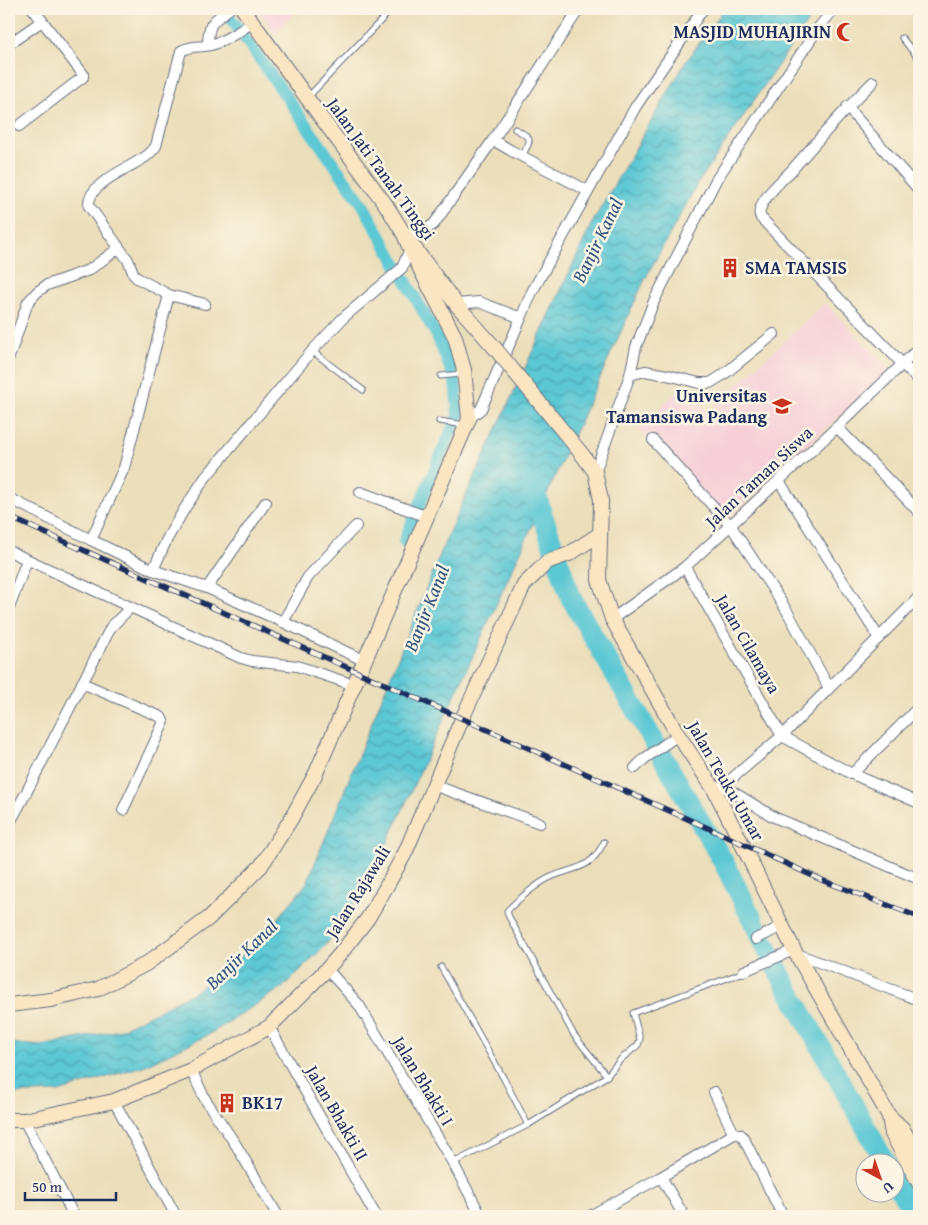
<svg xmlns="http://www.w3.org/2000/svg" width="928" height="1225" viewBox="0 0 928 1225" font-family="'Gentium Book Plus',serif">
<defs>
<pattern id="water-waves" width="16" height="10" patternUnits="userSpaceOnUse" patternTransform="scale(1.25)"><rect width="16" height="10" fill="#5cc8d4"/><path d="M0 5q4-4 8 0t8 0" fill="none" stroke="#4ba3af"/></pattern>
</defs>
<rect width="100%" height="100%" fill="#fcf5e5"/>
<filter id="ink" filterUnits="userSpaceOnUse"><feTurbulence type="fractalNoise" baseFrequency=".02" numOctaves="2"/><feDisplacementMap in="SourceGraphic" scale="10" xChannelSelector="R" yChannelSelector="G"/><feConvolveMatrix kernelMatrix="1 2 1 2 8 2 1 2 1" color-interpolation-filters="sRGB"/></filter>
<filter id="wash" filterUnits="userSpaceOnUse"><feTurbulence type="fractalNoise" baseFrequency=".0096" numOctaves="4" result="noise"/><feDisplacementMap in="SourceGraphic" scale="20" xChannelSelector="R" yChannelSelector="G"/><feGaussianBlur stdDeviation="1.12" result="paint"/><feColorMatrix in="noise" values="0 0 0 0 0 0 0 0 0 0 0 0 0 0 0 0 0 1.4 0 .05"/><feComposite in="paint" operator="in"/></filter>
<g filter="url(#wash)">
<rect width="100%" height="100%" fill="#ebdeba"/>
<g fill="#f6cfd8">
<polygon points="258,9 299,9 275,33"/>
<polygon points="825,303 886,366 887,370 885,374 727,520 656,445 638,430 682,386 708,412"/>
</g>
<polygon fill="url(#water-waves)" stroke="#3c7c99" points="724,9 816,9 698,183 645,279 370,881 326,945 283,987 210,1034 143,1066 58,1092 9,1094 9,1043 41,1046 120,1030 194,992 255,946 307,883 449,532 592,223 685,63"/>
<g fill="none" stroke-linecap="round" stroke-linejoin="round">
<polyline stroke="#5cc8d4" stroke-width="12" points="224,9 363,205 438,338 455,381 458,415 404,541"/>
<g stroke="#5cc8d4" stroke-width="21">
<polyline points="532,481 540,508 571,598 724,863 780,974 885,1162"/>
<polyline points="896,1182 915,1216"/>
</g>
</g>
</g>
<g filter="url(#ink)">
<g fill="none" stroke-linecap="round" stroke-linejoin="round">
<defs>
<g id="lane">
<polyline points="902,38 919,59"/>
<polyline points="308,97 392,9"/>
<path d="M515,129C533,139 532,138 522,156"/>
<polyline points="312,351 363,390"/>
<polyline points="441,376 461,374 462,373"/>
<polyline points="439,421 458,424 465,426"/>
<path d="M604,842C590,871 576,866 551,877C539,882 515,902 507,911L509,917L574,1035L607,1076"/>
<polyline points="441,967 504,1079 528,1125"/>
<polyline points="453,1163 528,1125 607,1076 620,1060 638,1045 640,1039 633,1013 744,972"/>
</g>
<g id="street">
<polyline points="9,44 42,21"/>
<path d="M208,45C208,23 212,22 229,9"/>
<path d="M873,82C844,110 817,141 791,171C781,181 766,194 761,207C759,211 759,214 761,218L919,381"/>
<polyline points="847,107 919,190"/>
<polyline points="19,126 83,77 83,74 33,9"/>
<polyline points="493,140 510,150 588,191"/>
<polyline points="404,234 424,231 434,224 493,140 579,9"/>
<path d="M205,304L169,295L137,278L134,275L128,260L89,206C86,183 133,167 148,155C151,152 154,149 156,146L181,51C193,44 200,48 211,45C227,40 240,31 253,22"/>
<polyline points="456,304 479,302 521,318 532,292 636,106 703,9"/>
<polyline points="9,357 28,302 37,292 47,285 89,270 119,248"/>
<polyline points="630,375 645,371 672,376 699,383 710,383 723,375 774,334"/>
<polyline points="469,419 481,409 521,318"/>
<polyline points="837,427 919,512"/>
<polyline points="653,440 731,526 787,611 829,688"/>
<polyline points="595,472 630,375 636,347 654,301 716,180 819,27 834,9"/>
<polyline points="779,481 879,638"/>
<polyline points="360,492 422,515 428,514"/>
<polyline points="9,498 91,540 153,570 207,588 283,622 365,661"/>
<polyline points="91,540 124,468 169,295"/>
<polyline points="9,551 241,658 252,661 297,666 354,685"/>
<polyline points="685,567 782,736 852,774 919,803"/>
<polyline points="153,570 167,539 185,508 205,478 312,351 343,318 402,268 410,249"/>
<polyline points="207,588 266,502"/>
<polyline points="9,608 27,560"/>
<polyline points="612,619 685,567 837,427 919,348"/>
<polyline points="283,622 308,577 356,526"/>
<polyline points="82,683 161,717 163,721 163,724 123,810"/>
<polyline points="635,768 644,759 678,735"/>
<polyline points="852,774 919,707"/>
<polyline points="433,785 540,823"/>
<polyline points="723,786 774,817 919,879"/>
<polyline points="714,789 723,786 782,736 919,597"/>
<polyline points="9,824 26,793 111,627 130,608"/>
<polyline points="756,939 782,926"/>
<polyline points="797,954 919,1000"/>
<polyline points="327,969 359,1005 453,1163 481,1216"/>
<polyline points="744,971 794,950"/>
<polyline points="269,1027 376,1216"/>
<polyline points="191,1070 205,1099 236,1145 278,1216"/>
<polyline points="714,1092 734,1134"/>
<polyline points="114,1101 176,1216"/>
<polyline points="24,1120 74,1216"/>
<polyline points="661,1177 684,1216"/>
<polyline points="590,1216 661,1177 734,1134 740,1134 743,1137 783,1216"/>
</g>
<g id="secondary">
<polyline points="243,9 320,116 386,205 404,234 456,304 494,347"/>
<polyline points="581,453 595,472 601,500 599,580 612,619 678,735 714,789 742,844 794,950 889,1116 902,1128 919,1158"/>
<polyline points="9,1005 51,1000 98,989 146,964 209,918 261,866 291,819 316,773 469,419 464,370 455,337 410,249 404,234"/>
<polyline points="889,1116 892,1134 919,1183"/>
<polyline points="9,1120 24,1120 114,1101 191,1070 269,1027 327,969 341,953 368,918 385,889 405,853 462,719 524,585 547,562 569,554 600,534"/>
</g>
</defs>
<use href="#lane" stroke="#646c7e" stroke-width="7"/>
<use href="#street" stroke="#646c7e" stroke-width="12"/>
<use href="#secondary" stroke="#646c7e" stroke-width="16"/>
<use href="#lane" stroke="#fff" stroke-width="5"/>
<use href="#street" stroke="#fff" stroke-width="10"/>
<use href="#secondary" stroke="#fbe6c4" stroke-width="14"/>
<defs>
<polyline id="rail" points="9,517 717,832 824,881 919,917"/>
</defs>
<use href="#rail" stroke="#1b2f5e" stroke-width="5.5"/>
<use href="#rail" stroke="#fcf5e5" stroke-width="4" stroke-dasharray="11" stroke-linecap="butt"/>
<defs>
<polyline id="secondary-bridge" points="494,347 581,453"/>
</defs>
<use href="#secondary-bridge" stroke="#646c7e" stroke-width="16" stroke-linecap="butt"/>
<use href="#secondary-bridge" stroke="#fbe6c4" stroke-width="14"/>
</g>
</g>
<defs>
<symbol id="mosque-bare" viewBox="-9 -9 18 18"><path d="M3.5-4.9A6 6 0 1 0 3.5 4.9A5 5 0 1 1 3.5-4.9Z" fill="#c8321e" stroke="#fcf5e5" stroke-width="2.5" paint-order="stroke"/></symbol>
<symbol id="building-bare" viewBox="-9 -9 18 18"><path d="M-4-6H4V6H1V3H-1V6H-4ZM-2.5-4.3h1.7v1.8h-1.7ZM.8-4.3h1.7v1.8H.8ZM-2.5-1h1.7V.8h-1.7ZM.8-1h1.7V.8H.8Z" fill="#c8321e" stroke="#fcf5e5" stroke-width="2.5" paint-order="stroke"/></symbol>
<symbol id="university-bare" viewBox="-9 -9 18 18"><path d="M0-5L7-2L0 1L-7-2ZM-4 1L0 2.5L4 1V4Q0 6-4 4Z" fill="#c8321e" stroke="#fcf5e5" stroke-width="2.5" paint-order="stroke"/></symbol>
</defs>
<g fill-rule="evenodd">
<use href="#mosque-bare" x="832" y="18" width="28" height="28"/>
<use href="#building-bare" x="716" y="254" width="28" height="28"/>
<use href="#university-bare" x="768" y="392" width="28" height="28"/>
<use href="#building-bare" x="213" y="1089" width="28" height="28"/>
</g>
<g text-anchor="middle" stroke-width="5" stroke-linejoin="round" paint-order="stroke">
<g font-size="18" font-weight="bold" fill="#1b2f5e" stroke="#fcf5e5" text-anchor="end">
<text x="831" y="38">MASJID MUHAJIRIN</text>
<text x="745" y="274" text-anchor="start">SMA TAMSIS</text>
<text x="767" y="402">Universitas<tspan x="767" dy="21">Tamansiswa Padang</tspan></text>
<text x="242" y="1109" text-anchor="start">BK17</text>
</g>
<g font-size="18" fill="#1b2f5e" stroke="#fcf5e5">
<text transform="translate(381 169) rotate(54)" y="6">Jalan Jati Tanah Tinggi</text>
<text transform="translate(759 477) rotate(-43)" y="6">Jalan Taman Siswa</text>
<text transform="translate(748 644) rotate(60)" y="6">Jalan Cilamaya</text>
<text transform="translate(726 781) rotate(60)" y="6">Jalan Teuku Umar</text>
<text transform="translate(358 892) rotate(-58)" y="6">Jalan Rajawali</text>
<text transform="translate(423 1081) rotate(59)" y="6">Jalan Bhakti I</text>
<text transform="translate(337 1113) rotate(60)" y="6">Jalan Bhakti II</text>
</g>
<g font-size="19" font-style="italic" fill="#2b557c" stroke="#fcf5e5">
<text transform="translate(597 240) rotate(-64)" y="7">Banjir Kanal</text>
<text transform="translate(426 608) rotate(-68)" y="7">Banjir Kanal</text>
<text transform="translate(241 954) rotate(-44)" y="7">Banjir Kanal</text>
</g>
</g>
<rect width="928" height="1225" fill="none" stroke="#fcf5e5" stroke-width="30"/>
<g transform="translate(880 1178) rotate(140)"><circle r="24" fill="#fcf5e5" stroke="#a2a6af"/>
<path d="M0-4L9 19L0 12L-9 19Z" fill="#c8321e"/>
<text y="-8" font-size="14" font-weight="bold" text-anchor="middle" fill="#1b2f5e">U</text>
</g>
<path d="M25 1192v8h91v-8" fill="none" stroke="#1b2f5e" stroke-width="2.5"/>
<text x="32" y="1192" font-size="15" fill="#1b2f5e" stroke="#fcf5e5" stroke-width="4" paint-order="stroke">50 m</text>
</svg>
